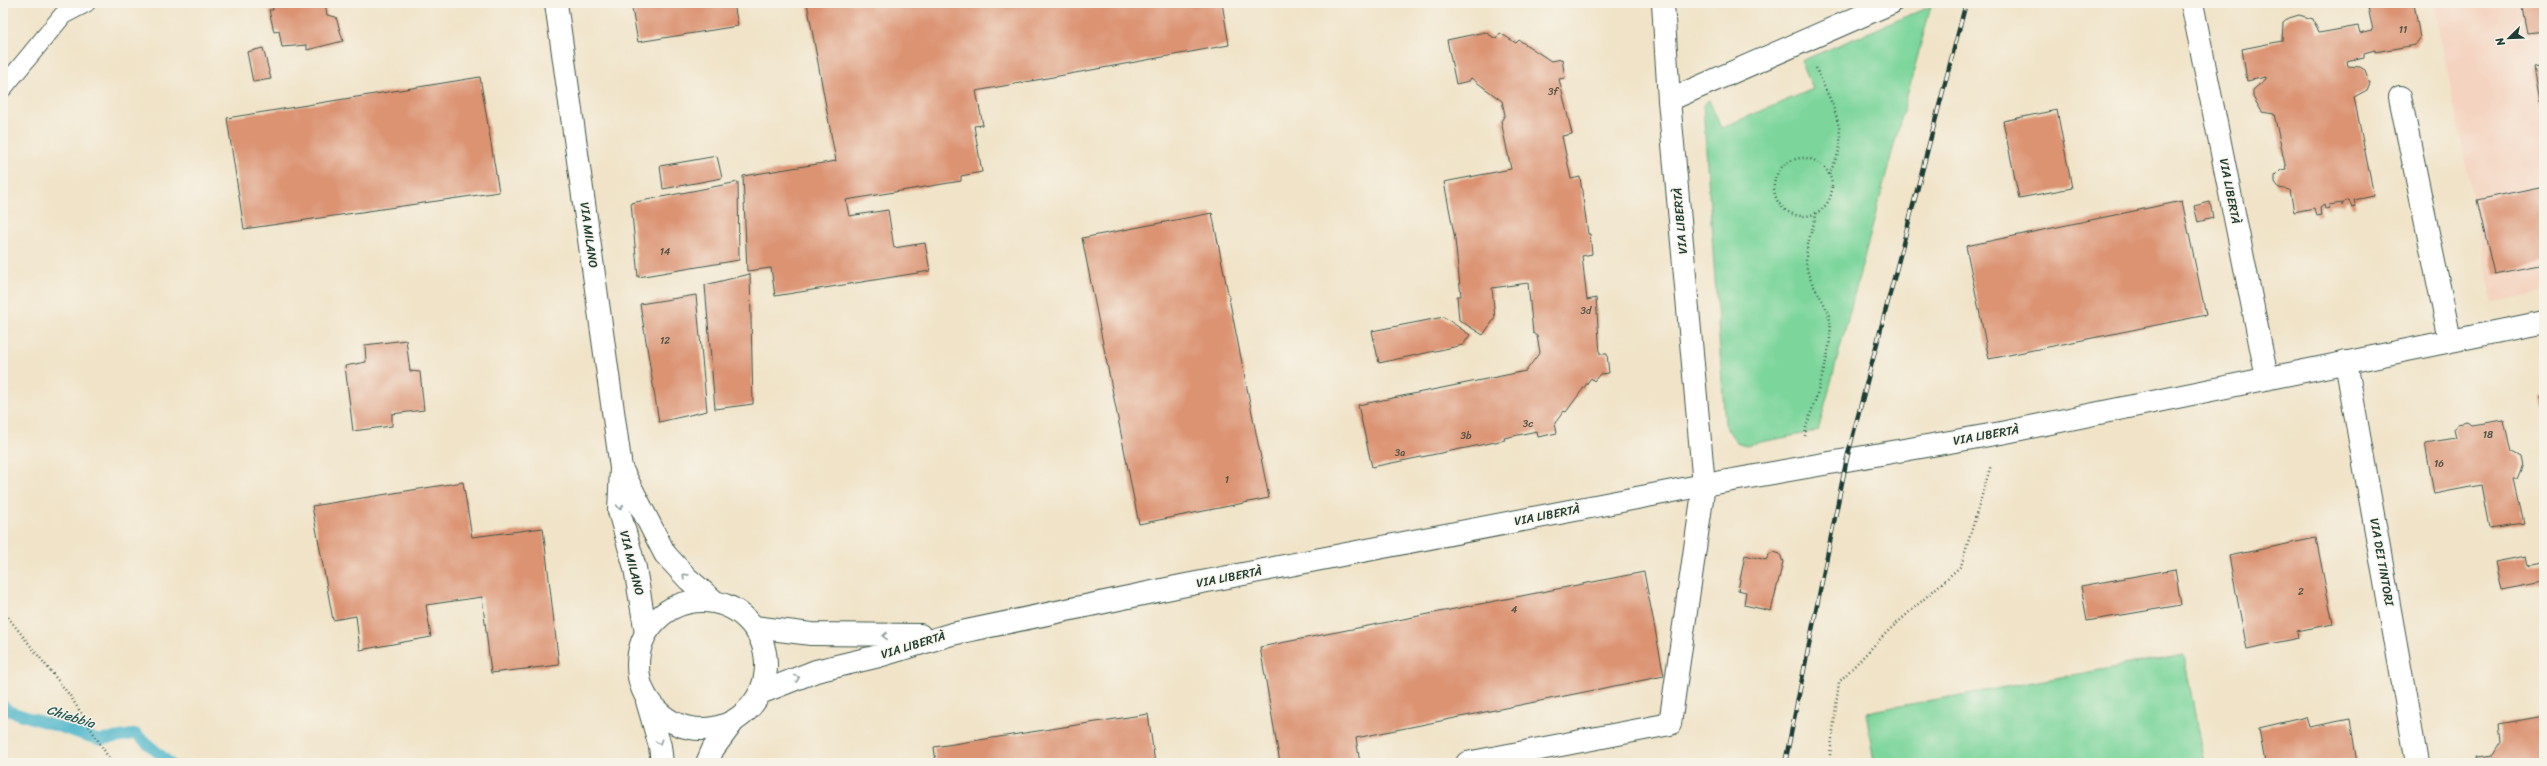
<svg xmlns="http://www.w3.org/2000/svg" width="2547" height="766" viewBox="0 0 2547 766" font-family="Sriracha,sans-serif">
<rect width="100%" height="100%" fill="#f7f3e8"/>
<filter id="ink" filterUnits="userSpaceOnUse"><feTurbulence type="fractalNoise" baseFrequency=".025" numOctaves="2"/><feDisplacementMap in="SourceGraphic" scale="8" xChannelSelector="R" yChannelSelector="G"/><feConvolveMatrix kernelMatrix="1 2 1 2 8 2 1 2 1" color-interpolation-filters="sRGB"/></filter>
<filter id="wash" filterUnits="userSpaceOnUse"><feTurbulence type="fractalNoise" baseFrequency=".012" numOctaves="4" result="noise"/><feDisplacementMap in="SourceGraphic" scale="16" xChannelSelector="R" yChannelSelector="G"/><feGaussianBlur stdDeviation="0.9" result="paint"/><feColorMatrix in="noise" values="0 0 0 0 0 0 0 0 0 0 0 0 0 0 0 0 0 1.4 0 .05"/><feComposite in="paint" operator="in"/></filter>
<g filter="url(#wash)">
<rect width="100%" height="100%" fill="#f0e3c8"/>
<polygon fill="#f4d3c0" points="2434,3 2544,3 2544,293 2493,303"/>
<g fill="#7bd59b" stroke="#4d8968">
<polygon points="1931,6 1818,431 1746,445 1736,442 1725,425 1703,105 1709,100 1721,128 1813,89 1801,61"/>
<polygon points="2184,655 2204,763 1874,763 1866,712"/>
</g>
<g fill="none" stroke-linecap="round" stroke-linejoin="round">
<polyline stroke="#4db6cb" stroke-width="11" points="3,705 9,711 99,740 136,734 170,763"/>
</g>
<g id="blocks">
<g fill="#db9372">
<polygon points="272,3 325,3 327,15 336,17 343,41 307,50 307,45 282,47 279,31 274,32 269,10 273,10"/>
<polygon points="631,3 734,3 738,26 638,42"/>
<polygon points="807,3 1222,3 1229,45 976,91 983,125 974,126 982,172 961,176 961,181 846,200 849,216 888,210 894,248 925,243 930,271 775,296 771,268 747,271 743,176 836,161"/>
<polygon points="2367,3 2414,3 2420,38 2415,45 2375,52 2375,50 2364,53 2364,57 2347,61 2348,66 2360,67 2365,70 2370,83 2367,90 2354,97 2374,196 2354,200 2356,207 2352,208 2349,200 2344,202 2342,206 2342,203 2329,205 2330,208 2325,209 2324,205 2320,208 2321,215 2316,216 2314,208 2294,212 2290,190 2279,188 2275,182 2275,176 2281,170 2286,169 2274,114 2262,112 2253,97 2253,90 2266,79 2266,77 2247,81 2242,49 2282,41 2283,23 2289,18 2299,15 2313,19 2319,33 2358,26 2360,33 2373,30"/>
<polygon points="2521,3 2544,3 2544,31 2527,33"/>
<polygon points="1485,32 1496,39 1500,33 1516,43 1519,40 1551,61 1562,59 1565,78 1559,79 1572,134 1562,136 1571,179 1580,177 1588,234 1590,234 1592,254 1582,256 1587,300 1596,298 1600,354 1607,354 1609,373 1600,374 1594,381 1591,378 1566,412 1564,411 1555,423 1557,433 1538,437 1537,431 1504,438 1505,440 1372,467 1358,405 1526,371 1540,352 1537,336 1533,333 1528,283 1492,288 1495,318 1483,335 1459,320 1457,296 1461,296 1455,239 1444,182 1511,169 1501,121 1505,115 1502,101 1471,78 1469,81 1456,84 1447,40"/>
<polygon points="263,48 271,79 253,82 247,52"/>
<polygon points="2544,65 2544,118 2543,118 2534,67"/>
<polygon points="480,77 499,192 244,229 227,118"/>
<polygon points="2057,110 2072,188 2019,198 2003,121"/>
<polygon points="717,156 722,178 663,189 660,166"/>
<polygon points="738,182 739,260 638,277 631,203"/>
<polygon points="2544,186 2544,264 2494,274 2477,200"/>
<polygon points="2182,201 2206,315 1989,359 1966,246"/>
<polygon points="2210,202 2213,218 2198,222 2194,206"/>
<polygon points="1212,213 1269,498 1139,524 1082,238"/>
<polygon points="750,274 753,404 715,409 705,285"/>
<polygon points="696,295 707,411 659,422 640,304"/>
<polygon points="1444,317 1470,335 1463,345 1379,363 1372,331"/>
<polygon points="406,340 410,371 420,372 424,410 392,414 392,426 353,431 345,366 366,362 365,345"/>
<polygon points="2544,396 2544,411 2543,411 2541,397"/>
<polygon points="2504,420 2511,452 2520,457 2522,467 2517,479 2514,479 2524,523 2489,528 2481,485 2434,494 2425,443 2456,438 2454,430 2457,424 2468,422 2472,425"/>
<polygon points="463,482 472,537 543,528 559,665 491,673 482,597 426,605 431,637 360,650 356,616 333,620 312,506"/>
<polygon points="2544,507 2544,525 2543,525 2540,508"/>
<polygon points="2316,538 2333,624 2297,631 2298,638 2247,649 2229,556"/>
<polygon points="1774,552 1780,554 1783,562 1771,611 1744,605 1746,592 1738,590 1745,555 1766,560 1770,553"/>
<polygon points="2526,556 2528,565 2544,562 2544,582 2501,590 2495,562"/>
<polygon points="2175,569 2181,605 2087,621 2081,586"/>
<polygon points="1644,572 1664,676 1356,738 1360,763 1280,763 1260,647"/>
<polygon points="1148,714 1155,763 936,763 934,747"/>
<polygon points="2544,716 2544,763 2477,763 2476,757 2493,755 2501,742 2499,724"/>
<polygon points="2306,717 2309,727 2350,719 2357,763 2265,763 2259,728"/>
</g>
</g>
</g>
<g filter="url(#ink)">
<use href="#blocks" fill-opacity="0" stroke="#3e564a" stroke-width="1"/>
<g fill="none" stroke-linecap="round" stroke-linejoin="round">
<defs>
<polyline id="lane" points="3,88 63,15 86,3"/>
<g id="street">
<polyline points="2192,3 2267,378"/>
<polyline points="2400,97 2450,340"/>
<polyline points="1669,100 1891,3"/>
<polyline points="2346,362 2417,763"/>
<polyline points="754,627 811,634 920,635"/>
<polyline points="760,693 816,671 879,656 952,634 1181,586 1704,485 2001,433 2544,322"/>
<polyline points="1467,763 1670,724 1704,485 1669,100 1663,3"/>
</g>
<g id="secondary">
<polyline points="556,3 621,468 619,511 635,568 646,633"/>
<polyline points="622,470 665,554 688,579 714,601"/>
<circle cx="702" cy="665" r="64"/>
<polyline points="647,701 660,746 662,763"/>
<polyline points="707,763 713,749 733,722"/>
</g>
</defs>
<use href="#lane" stroke="#3e564a" stroke-width="20"/>
<use href="#street" stroke="#3e564a" stroke-width="24"/>
<use href="#secondary" stroke="#3e564a" stroke-width="24"/>
<g stroke="#3e564a" stroke-width="2.5" stroke-dasharray="1 3" stroke-linecap="butt">
<path d="M1816,68C1826,92 1842,118 1840,145C1839,155 1833,165 1829,175"/>
<circle cx="1803" cy="187" r="29"/>
<path d="M1805,436L1806,427C1815,401 1834,347 1830,321C1827,301 1811,288 1807,269C1803,251 1813,229 1817,212"/>
<polyline points="3,611 71,697 112,763"/>
<polyline points="1829,763 1839,682 1887,632 1961,566 1991,465"/>
</g>
<use href="#lane" stroke="#fff" stroke-width="18"/>
<use href="#street" stroke="#fff" stroke-width="22"/>
<use href="#secondary" stroke="#fff" stroke-width="22"/>
<defs>
<polyline id="rail" points="1785,763 1847,458 1966,3"/>
</defs>
<use href="#rail" stroke="#1f3d34" stroke-width="4.5"/>
<use href="#rail" stroke="#f7f3e8" stroke-width="3" stroke-dasharray="9" stroke-linecap="butt"/>
</g>
<defs><path id="oneway-chevron" d="M-2-3.5L2.5 0L-2 3.5" fill="none" stroke-width="1.6" stroke-linecap="round" stroke-linejoin="round"/></defs>
<g stroke="#8f9e9a">
<use href="#oneway-chevron" transform="translate(620 507) rotate(90)"/>
<use href="#oneway-chevron" transform="translate(685 576) rotate(-134)"/>
<use href="#oneway-chevron" transform="translate(885 636) rotate(178)"/>
<use href="#oneway-chevron" transform="translate(797 678) rotate(-20)"/>
<use href="#oneway-chevron" transform="translate(659 742) rotate(75)"/>
</g>
</g>
<g text-anchor="middle" stroke-width="3" stroke-linejoin="round" paint-order="stroke">
<g font-size="10" fill="#4e5244">
<text x="2403" y="33">11</text>
<text x="1553" y="95">3f</text>
<text x="665" y="255">14</text>
<text x="1586" y="314">3d</text>
<text x="665" y="344">12</text>
<text x="1528" y="427">3c</text>
<text x="2488" y="438">18</text>
<text x="1466" y="439">3b</text>
<text x="1400" y="456">3a</text>
<text x="2439" y="467">16</text>
<text x="1227" y="483">1</text>
<text x="2301" y="595">2</text>
<text x="1514" y="613">4</text>
</g>
<g font-size="12" fill="#1f3d34" stroke="#f7f3e8">
<text transform="translate(2230 191) rotate(79)" y="4">VIA LIBERTÀ</text>
<text transform="translate(1680 221) rotate(-95)" y="4">VIA LIBERTÀ</text>
<text transform="translate(589 235) rotate(82)" y="4">VIA MILANO</text>
<text transform="translate(1986 435) rotate(-10)" y="4">VIA LIBERTÀ</text>
<text transform="translate(1547 515) rotate(-11)" y="4">VIA LIBERTÀ</text>
<text transform="translate(2382 562) rotate(80)" y="4">VIA DEI TINTORI</text>
<text transform="translate(632 563) rotate(76)" y="4">VIA MILANO</text>
<text transform="translate(1229 577) rotate(-11)" y="4">VIA LIBERTÀ</text>
<text transform="translate(913 645) rotate(-17)" y="4">VIA LIBERTÀ</text>
</g>
<g font-size="13" font-style="italic" fill="#2a5b5a" stroke="#f7f3e8">
<text transform="translate(71 716) rotate(18)" y="5">Chiebbia</text>
</g>
</g>
<rect width="2547" height="766" fill="none" stroke="#f7f3e8" stroke-width="16"/>
<g transform="translate(2509 38) rotate(247)" stroke="#f7f3e8" stroke-width="3" paint-order="stroke">
<path d="M0-3L7 15L0 10L-7 15Z" fill="#1f3d34"/>
<text y="-6" font-size="11" font-weight="bold" text-anchor="middle" fill="#1f3d34">N</text>
</g>
</svg>
